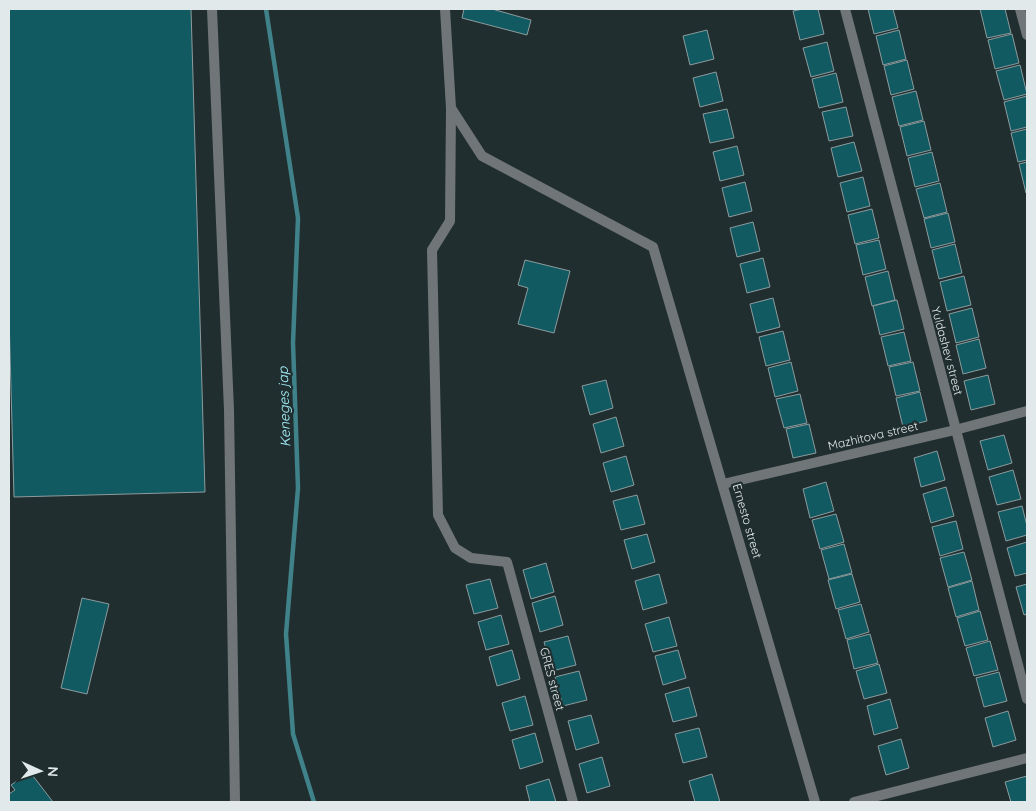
<svg xmlns="http://www.w3.org/2000/svg" width="1036" height="811" viewBox="0 0 1036 811" font-family="Quicksand,sans-serif">
<rect width="100%" height="100%" fill="#212e30"/>
<g fill="none" stroke-linecap="round" stroke-linejoin="round">
<polyline stroke="#40828a" stroke-width="4.5" points="266,9 298,218 293,343 298,488 286,634 293,734 314,802"/>
</g>
<g fill="#125a62" stroke="#8c9b9d">
<polygon points="9,9 191,9 205,492 14,497 9,316"/>
<polygon points="464,9 492,9 531,20 527,35 462,18"/>
<polygon points="803,9 818,9 824,34 800,40 793,11"/>
<polygon points="868,9 893,9 898,28 874,34"/>
<polygon points="980,9 1005,9 1011,33 987,38"/>
<polygon points="707,30 714,59 690,65 683,36"/>
<polygon points="899,30 906,59 883,65 876,36"/>
<polygon points="1012,34 1019,63 995,69 988,40"/>
<polygon points="827,42 834,71 811,77 803,48"/>
<polygon points="907,60 914,89 891,95 884,66"/>
<polygon points="1020,65 1027,94 1004,100 996,71"/>
<polygon points="716,72 723,101 700,107 693,78"/>
<polygon points="836,73 843,102 819,108 812,79"/>
<polygon points="916,91 923,120 899,126 892,97"/>
<polygon points="1027,96 1027,127 1011,131 1004,102"/>
<polygon points="846,107 853,136 829,141 822,112"/>
<polygon points="727,109 734,138 710,143 703,114"/>
<polygon points="924,121 931,150 907,156 900,127"/>
<polygon points="1027,129 1027,160 1018,162 1011,133"/>
<polygon points="854,142 862,171 838,177 831,148"/>
<polygon points="737,146 744,175 720,181 713,152"/>
<polygon points="932,152 939,181 915,187 908,158"/>
<polygon points="1027,162 1027,193 1026,193 1019,164"/>
<polygon points="863,177 870,206 847,212 840,183"/>
<polygon points="745,182 752,211 729,217 722,188"/>
<polygon points="940,183 947,212 924,218 916,189"/>
<polygon points="872,209 879,238 855,244 848,215"/>
<polygon points="948,213 955,242 931,248 924,219"/>
<polygon points="753,222 760,251 737,257 730,228"/>
<polygon points="879,240 886,269 863,275 856,245"/>
<polygon points="955,244 962,273 939,279 932,250"/>
<polygon points="763,258 770,287 747,293 740,264"/>
<polygon points="525,260 570,271 554,333 518,324 528,288 518,285"/>
<polygon points="888,271 895,300 872,306 865,277"/>
<polygon points="964,276 971,305 947,311 940,282"/>
<polygon points="773,298 780,327 757,333 750,304"/>
<polygon points="897,300 904,329 880,335 873,306"/>
<polygon points="972,308 979,337 956,343 949,314"/>
<polygon points="783,331 790,360 766,366 759,337"/>
<polygon points="904,332 911,361 888,366 881,337"/>
<polygon points="979,339 986,368 963,374 956,345"/>
<polygon points="791,362 798,391 775,397 768,368"/>
<polygon points="913,362 920,391 896,396 889,367"/>
<polygon points="988,375 995,404 971,410 964,381"/>
<polygon points="606,380 613,408 590,415 582,386"/>
<polygon points="920,392 927,421 903,427 896,398"/>
<polygon points="800,394 807,423 784,428 776,399"/>
<polygon points="616,417 624,446 601,453 593,424"/>
<polygon points="809,424 816,453 793,458 786,429"/>
<polygon points="1004,435 1012,463 988,470 980,441"/>
<polygon points="937,451 945,480 921,487 914,458"/>
<polygon points="626,456 634,485 611,492 603,463"/>
<polygon points="1013,470 1021,499 997,505 989,477"/>
<polygon points="826,482 834,511 810,518 803,489"/>
<polygon points="946,487 954,516 931,523 923,494"/>
<polygon points="637,495 645,524 621,530 613,501"/>
<polygon points="1022,506 1027,526 1027,535 1006,541 998,512"/>
<polygon points="836,514 844,542 820,549 812,520"/>
<polygon points="956,521 963,549 940,556 932,527"/>
<polygon points="647,534 655,562 632,569 624,540"/>
<polygon points="1027,542 1027,573 1015,576 1007,548"/>
<polygon points="844,544 852,573 829,579 821,550"/>
<polygon points="964,552 972,580 948,587 940,558"/>
<polygon points="546,563 554,592 531,599 523,570"/>
<polygon points="659,574 667,603 643,610 635,581"/>
<polygon points="852,574 860,602 836,609 828,580"/>
<polygon points="490,579 498,608 474,614 466,585"/>
<polygon points="972,581 979,610 956,617 948,588"/>
<polygon points="1027,584 1027,614 1024,615 1016,587"/>
<polygon points="555,596 563,625 540,632 532,603"/>
<polygon points="82,598 109,604 87,694 61,688"/>
<polygon points="861,604 869,632 846,639 838,610"/>
<polygon points="980,611 988,640 965,646 957,618"/>
<polygon points="501,615 509,644 486,650 478,622"/>
<polygon points="669,617 677,646 653,652 645,624"/>
<polygon points="870,634 878,663 854,669 847,640"/>
<polygon points="568,636 576,665 552,671 544,642"/>
<polygon points="990,641 998,670 974,676 966,648"/>
<polygon points="512,650 520,679 497,686 489,657"/>
<polygon points="678,650 686,678 663,685 655,656"/>
<polygon points="879,664 887,693 864,699 856,671"/>
<polygon points="579,671 587,700 563,706 555,677"/>
<polygon points="999,672 1007,701 984,707 976,678"/>
<polygon points="689,687 697,716 673,722 665,694"/>
<polygon points="525,696 533,725 510,731 502,703"/>
<polygon points="890,699 898,728 874,735 867,706"/>
<polygon points="1008,711 1016,740 993,747 985,718"/>
<polygon points="591,715 599,743 576,750 568,721"/>
<polygon points="699,728 707,757 683,763 675,734"/>
<polygon points="535,733 543,762 520,769 512,740"/>
<polygon points="901,739 909,768 886,775 878,746"/>
<polygon points="602,757 610,786 587,793 579,764"/>
<polygon points="30,772 53,802 9,802 9,794 15,790 11,785"/>
<polygon points="712,774 720,802 695,802 689,781"/>
<polygon points="1027,776 1027,802 1011,802 1005,782"/>
<polygon points="549,779 556,802 530,802 526,786"/>
</g>
<g fill="none" stroke-linecap="round" stroke-linejoin="round">
<g stroke="#707677" stroke-width="10">
<polyline points="212,9 229,410 235,802"/>
<polyline points="445,9 451,108 482,156 653,247 815,802"/>
<polyline points="845,9 1027,699"/>
<polyline points="1020,9 1027,35"/>
<polyline points="451,108 450,221 432,250 438,515 455,548 471,558 507,562 573,802"/>
<polyline points="723,484 955,430 1027,411"/>
<polyline points="854,802 1027,758"/>
</g>
</g>
<g text-anchor="middle" stroke-width="4.5" stroke-linejoin="round" paint-order="stroke">
<g font-size="12" fill="#e1e9ea" stroke="#212e30">
<text transform="translate(947 351) rotate(75)" y="4">Yuldashev street</text>
<text transform="translate(873 436) rotate(-13)" y="4">Mazhitova street</text>
<text transform="translate(747 521) rotate(74)" y="4">Ernesto street</text>
<text transform="translate(552 679) rotate(75)" y="4">GRES street</text>
</g>
<g font-size="14" font-style="italic" fill="#a5f3fe" stroke="#212e30">
<text transform="translate(284 407) rotate(-92)" y="5">Keneges jap</text>
</g>
</g>
<rect width="1036" height="811" fill="none" stroke="#e1e9ea" stroke-width="20"/>
<g transform="translate(40 771) rotate(93)" stroke="#212e30" stroke-width="4" paint-order="stroke">
<path d="M0-4L9 19L0 12L-9 19Z" fill="#e1e9ea"/>
<text y="-8" font-size="14" font-weight="bold" text-anchor="middle" fill="#e1e9ea">N</text>
</g>
</svg>
